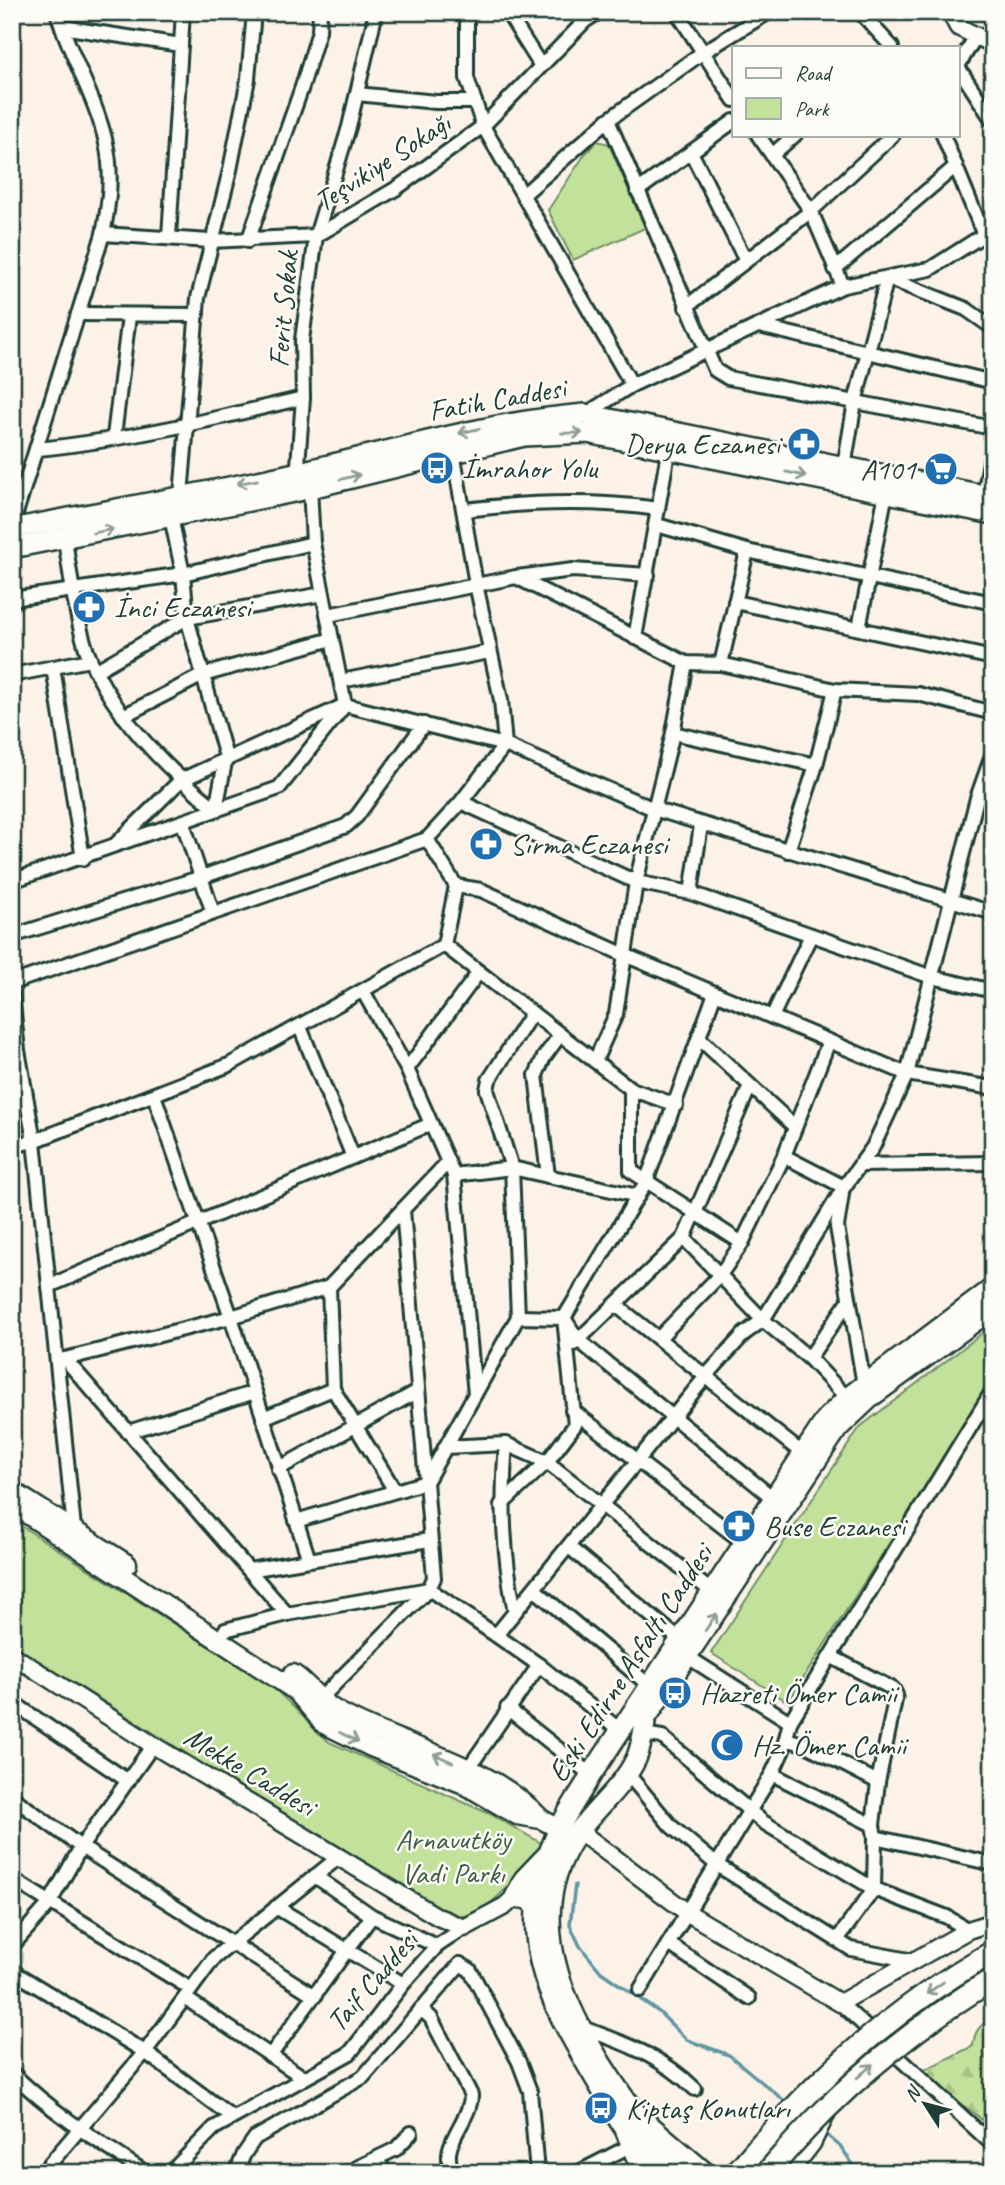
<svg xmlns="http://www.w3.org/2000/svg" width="1005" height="2185" viewBox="0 0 1005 2185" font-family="Caveat,sans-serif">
<defs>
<pattern id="forest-firs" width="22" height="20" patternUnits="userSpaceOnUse" patternTransform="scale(1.75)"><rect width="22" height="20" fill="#c2e29b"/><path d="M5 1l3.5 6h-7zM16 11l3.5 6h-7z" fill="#a6c386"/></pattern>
</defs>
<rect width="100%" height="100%" fill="#fcf2e7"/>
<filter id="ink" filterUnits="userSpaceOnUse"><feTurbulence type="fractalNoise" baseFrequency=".0143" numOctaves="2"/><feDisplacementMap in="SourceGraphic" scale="14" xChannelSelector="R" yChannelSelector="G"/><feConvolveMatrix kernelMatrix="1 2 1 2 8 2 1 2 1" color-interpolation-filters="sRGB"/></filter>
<g filter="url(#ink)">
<path fill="url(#forest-firs)" stroke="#709068" stroke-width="2" d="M993,2017V2131C970,2104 941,2097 922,2071L973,2046C974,2031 980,2025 993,2017Z"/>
<g fill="#c2e29b" stroke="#709068" stroke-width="2">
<polygon points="597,141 609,144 645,228 573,260 548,210 585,154"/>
<polygon points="993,1325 993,1380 788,1702 711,1653 860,1427"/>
<path d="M12,1520L275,1689L329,1742L490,1814L543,1844C525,1865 489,1919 459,1916C448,1915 434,1906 423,1902L12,1644Z"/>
</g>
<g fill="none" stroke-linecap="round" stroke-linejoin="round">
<g stroke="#6097a4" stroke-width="3.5">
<polyline points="575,1885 570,1925 580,1946 601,1972 659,2012 687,2040 729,2055 787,2103"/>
<polyline points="823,2132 841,2147 859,2173"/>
</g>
<defs>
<g id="minor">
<polyline points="467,12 467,78 483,126 632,385"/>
<polyline points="507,12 541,66"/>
<polyline points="677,12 734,100"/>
<polyline points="860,12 892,47"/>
<polyline points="62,27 181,45"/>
<polyline points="958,66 976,36"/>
<polyline points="958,67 993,121"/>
<polyline points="357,94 436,102 475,102"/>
<polyline points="608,120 715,370 728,378 993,428"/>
<polyline points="758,135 811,211 843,286"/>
<polyline points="943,135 981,228 993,247"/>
<polyline points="691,152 746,261"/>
<polyline points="772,155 795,135"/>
<polyline points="637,191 734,121"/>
<polyline points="523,195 608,120 702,53 769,12"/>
<polyline points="103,234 210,241 316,236 397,188 483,126 585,21 599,12"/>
<polyline points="169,237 183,12"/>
<polyline points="248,241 302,87 319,31 320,12"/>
<polyline points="835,269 956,166"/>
<polyline points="686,307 811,211 893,135"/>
<polyline points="78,314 197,315"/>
<polyline points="759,326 993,382"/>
<polyline points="586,414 632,385 843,286 930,269 985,234 993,221"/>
<polyline points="114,436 129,316"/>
<path d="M38,449C127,440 215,419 303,398"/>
<polyline points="844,467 855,402 887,278 966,309 993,328"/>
<polyline points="297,478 303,398 302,340 316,236 349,127 376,12"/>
<polyline points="984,496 993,445"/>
<path d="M465,510C529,502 594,500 658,509"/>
<polyline points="657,525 747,551 993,603"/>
<path d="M12,526L103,234C109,204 113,174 106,143C96,98 70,56 57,12"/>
<path d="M65,539C70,572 77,629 90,659C115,717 168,770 216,809L226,757L187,618L183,574L171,517L181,495L198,298L230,170L248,79L254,12"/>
<polyline points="517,577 573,570 648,575"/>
<polyline points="12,599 183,574 313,543"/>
<polyline points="735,602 993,658"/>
<polyline points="328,615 516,577 686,663 721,664 835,690 918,694 993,713"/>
<polyline points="859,628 886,493"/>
<polyline points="635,638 669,447"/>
<polyline points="721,664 747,551"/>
<polyline points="53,667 83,859"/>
<polyline points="97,670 187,618 323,594"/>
<polyline points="12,675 90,660"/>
<polyline points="341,681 489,652"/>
<polyline points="123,716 203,675 332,639"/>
<polyline points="673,733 816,765"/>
<polyline points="461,802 636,882 691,893 932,977 993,991"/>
<polyline points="183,823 213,913"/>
<polyline points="117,843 181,780 345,705 505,745 654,809 993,913"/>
<polyline points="788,851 816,765 835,690"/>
<polyline points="12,881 279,788 345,705 313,543 310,487"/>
<polyline points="456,886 481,890 627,956 907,1074 993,1088"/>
<polyline points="691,893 701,825"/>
<polyline points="12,936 202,877 346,826 357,816 424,724"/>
<polyline points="444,945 631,1089 631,1171 742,1243"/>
<polyline points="12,983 427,839"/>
<polyline points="363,991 407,1069 448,1162"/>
<polyline points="12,995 18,1050 34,1141 74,1528"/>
<polyline points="772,1017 811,935"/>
<polyline points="300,1027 353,1157"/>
<polyline points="700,1039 795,1127"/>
<polyline points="595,1061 616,1014 636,882 673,733 686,663"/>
<polyline points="407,1069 479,972"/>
<polyline points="631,1089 676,1105"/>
<polyline points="154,1095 231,1317 309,1560"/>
<polyline points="12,1146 34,1141 229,1065 444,945 456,886 427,839 461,802 505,745 501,700 476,584 453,452"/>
<polyline points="784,1156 844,1187"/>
<polyline points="860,1165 993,1163"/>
<polyline points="454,1175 475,1394"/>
<polyline points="548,1176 536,1075 544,1057 560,1035"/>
<polyline points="842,1194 837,1227 864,1385"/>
<polyline points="684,1238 763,1320 809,1358 847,1398"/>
<polyline points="49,1286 431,1124"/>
<polyline points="329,1287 333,1389 395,1491"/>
<polyline points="616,1305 802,1453"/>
<polyline points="518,1317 512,1168 487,1090 489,1080 532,1013"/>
<polyline points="659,1338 720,1275 742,1243 784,1156 829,1041"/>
<polyline points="574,1344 684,1238 750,1086"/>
<polyline points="809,1358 848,1302"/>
<polyline points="65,1359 287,1614"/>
<polyline points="57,1361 231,1317 329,1287 448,1162 454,1175 512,1168 638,1196"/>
<polyline points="572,1410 744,1543"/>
<polyline points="263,1418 333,1389"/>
<polyline points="128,1432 255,1392"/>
<path d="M506,1444C501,1504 503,1553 515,1612"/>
<polyline points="445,1447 506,1444 547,1462 501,1505"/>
<polyline points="278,1469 418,1391"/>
<polyline points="296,1521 426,1482 403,1210"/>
<polyline points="569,1547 680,1640"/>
<polyline points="249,1570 429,1540"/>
<polyline points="534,1589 650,1686"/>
<polyline points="711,1591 547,1462 575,1425 564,1318 646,1182 715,993"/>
<polyline points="225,1630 287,1614 429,1589 539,1665 621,1731"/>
<polyline points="497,1634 707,1375 744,1334 763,1320 844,1187 873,1147 907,1074 977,798 993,753"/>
<polyline points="830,1656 893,1689 896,1695 878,1782"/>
<polyline points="688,1657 790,1722"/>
<polyline points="320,1699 429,1589 434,1578 426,1482 518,1317 564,1318 578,1340 773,1498"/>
<polyline points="12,1702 128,1781"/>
<polyline points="507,1708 591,1775"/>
<polyline points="643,1734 662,1737 763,1822 874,1889 947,1917 968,1930"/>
<polyline points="786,1739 806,1745 878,1782 873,1825"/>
<polyline points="468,1769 539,1665"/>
<polyline points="627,1773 671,1826 717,1865 851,1949 914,1961"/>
<polyline points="772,1774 873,1825 875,1837 993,1864"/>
<polyline points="12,1797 81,1847 315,1996"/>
<polyline points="315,1876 372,1916 437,1946"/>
<polyline points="12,1879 191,1989"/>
<polyline points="276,1907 403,1984"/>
<polyline points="837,1940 874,1889 875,1837"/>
<polyline points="669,1944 749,1998"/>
<polyline points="12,1946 49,1904 81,1847 153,1745"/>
<polyline points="12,1971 145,2052 232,2117"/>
<polyline points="640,1990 772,1774 783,1750 790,1722 993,1390"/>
<polyline points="185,1998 304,2078"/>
<polyline points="840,2003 993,2145"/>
<path d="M421,2009L431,2018L471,2095C471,2122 436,2146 454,2173"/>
<path d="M582,2028C624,2042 664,2058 695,2089"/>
<polyline points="270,2056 372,1916"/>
<path d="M12,2073C53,2113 99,2142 146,2173"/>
<polyline points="377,2159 385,2173"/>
<polyline points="42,2173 145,2052 214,1958 339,1857"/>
<polyline points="170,2173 214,2128 350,2053 403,1984 437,1946 464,1928"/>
<polyline points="236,2173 244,2154 255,2138 363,2077 460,1964 470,1970 519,2062 530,2091 537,2173"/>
<polyline points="346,2173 396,2149 411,2133"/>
<polyline points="577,2173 632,2145"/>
</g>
<g id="tertiary">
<polyline points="950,12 958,27 993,44"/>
<polyline points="12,1655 153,1745 438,1917 464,1928 505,1906 515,1897"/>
<polyline points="577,1833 588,1838 688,1913 840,2003 968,1930 993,1922"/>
</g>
<g id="secondary">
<polyline points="12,1491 127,1564"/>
<polyline points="12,1504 296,1691 324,1724 371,1747 464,1784 517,1815 541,1819 559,1829"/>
<path d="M293,1674C308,1684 318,1700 333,1709C400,1748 487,1761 541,1819"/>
</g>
<g id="primary">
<path d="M12,529C108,510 204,494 299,472C395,450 487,422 585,414L993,497"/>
<polyline points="12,548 294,492 524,436 587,433 993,514"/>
<polyline points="535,1905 528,1899 515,1897 524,1879 546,1856"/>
<path d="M627,2102C572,2025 515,1923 577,1834C595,1808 622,1788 636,1759C642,1746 643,1732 646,1718L838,1428L872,1396L993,1308"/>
<path d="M614,2111C557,2011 504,1948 558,1831C567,1812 580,1794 591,1775L827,1418L847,1398L993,1288"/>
</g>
<g id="trunk">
<polyline points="627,2102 636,2115 704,2173"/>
<polyline points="614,2111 626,2129 644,2173"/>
<polyline points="630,2132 679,2173"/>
<polyline points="786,2173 810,2142 824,2113"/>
</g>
</defs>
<use href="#minor" stroke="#1f3d34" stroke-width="18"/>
<use href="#tertiary" stroke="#1f3d34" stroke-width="21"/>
<use href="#secondary" stroke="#1f3d34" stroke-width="23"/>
<use href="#primary" stroke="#1f3d34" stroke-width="24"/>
<use href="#trunk" stroke="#1f3d34" stroke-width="26"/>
<use href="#minor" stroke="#fdfcf7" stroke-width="12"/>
<use href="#tertiary" stroke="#fdfcf7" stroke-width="16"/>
<use href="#secondary" stroke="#fdfcf7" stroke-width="18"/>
<use href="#primary" stroke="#fdfcf7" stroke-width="19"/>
<use href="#trunk" stroke="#fdfcf7" stroke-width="21"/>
<defs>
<g id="trunk-bridge">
<path d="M736,2173C809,2085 892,2008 993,1952"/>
<path d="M767,2173C832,2095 906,2032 993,1979"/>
</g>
</defs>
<use href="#trunk-bridge" stroke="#1f3d34" stroke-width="26" stroke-linecap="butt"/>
<use href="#trunk-bridge" stroke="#fdfcf7" stroke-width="21"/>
</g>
<defs><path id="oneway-shaft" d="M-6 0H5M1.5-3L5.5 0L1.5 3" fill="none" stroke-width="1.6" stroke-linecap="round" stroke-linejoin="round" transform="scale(1.75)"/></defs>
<g stroke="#8e9c96">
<use href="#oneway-shaft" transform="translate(469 431) rotate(167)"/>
<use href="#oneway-shaft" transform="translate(572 433) rotate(-1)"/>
<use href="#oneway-shaft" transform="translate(796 474) rotate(12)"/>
<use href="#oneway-shaft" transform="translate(350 477) rotate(-14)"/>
<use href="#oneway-shaft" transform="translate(247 482) rotate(169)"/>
<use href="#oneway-shaft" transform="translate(103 531) rotate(-11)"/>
<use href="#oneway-shaft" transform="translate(711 1622) rotate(-56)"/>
<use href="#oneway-shaft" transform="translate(349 1737) rotate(26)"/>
<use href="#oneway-shaft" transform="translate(443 1758) rotate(-156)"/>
<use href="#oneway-shaft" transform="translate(935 1988) rotate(145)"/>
<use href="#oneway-shaft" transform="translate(865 2071) rotate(-41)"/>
</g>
</g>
<defs>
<symbol id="pharmacy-disc" viewBox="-11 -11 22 22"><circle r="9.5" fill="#1f6fb2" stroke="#fdfcf7"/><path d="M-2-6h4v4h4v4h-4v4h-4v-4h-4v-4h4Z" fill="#fff"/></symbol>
<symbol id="bus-disc" viewBox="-11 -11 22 22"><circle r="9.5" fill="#1f6fb2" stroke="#fdfcf7"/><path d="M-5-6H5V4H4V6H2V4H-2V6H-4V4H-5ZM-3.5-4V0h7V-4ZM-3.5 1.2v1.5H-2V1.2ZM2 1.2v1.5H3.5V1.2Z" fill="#fff"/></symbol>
<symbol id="supermarket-disc" viewBox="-11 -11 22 22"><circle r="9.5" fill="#1f6fb2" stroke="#fdfcf7"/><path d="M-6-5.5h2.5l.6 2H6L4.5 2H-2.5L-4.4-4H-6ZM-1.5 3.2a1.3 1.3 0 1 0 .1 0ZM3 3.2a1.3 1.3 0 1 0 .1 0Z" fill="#fff"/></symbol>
<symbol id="mosque-disc" viewBox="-11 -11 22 22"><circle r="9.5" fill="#1f6fb2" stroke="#fdfcf7"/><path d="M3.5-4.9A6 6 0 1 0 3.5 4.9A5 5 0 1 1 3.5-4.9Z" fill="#fff"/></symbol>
</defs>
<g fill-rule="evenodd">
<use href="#pharmacy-disc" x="785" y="425" width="38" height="38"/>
<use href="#bus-disc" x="418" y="449" width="38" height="38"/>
<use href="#supermarket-disc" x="922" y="450" width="38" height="38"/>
<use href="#pharmacy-disc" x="70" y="588" width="38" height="38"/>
<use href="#pharmacy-disc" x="467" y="825" width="38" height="38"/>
<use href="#pharmacy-disc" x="720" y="1507" width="38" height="38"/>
<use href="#bus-disc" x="656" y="1674" width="38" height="38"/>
<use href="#mosque-disc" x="708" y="1726" width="38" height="38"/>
<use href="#bus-disc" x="582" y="2089" width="38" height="38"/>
</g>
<g text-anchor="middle" stroke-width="5" stroke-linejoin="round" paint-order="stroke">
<g font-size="30" fill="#1f3d34" stroke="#fdfcf7">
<text transform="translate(382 162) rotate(-33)" y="10">Teşvikiye Sokağı</text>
<text transform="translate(283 309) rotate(-85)" y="10">Ferit Sokak</text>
<text transform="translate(497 399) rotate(-10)" y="10">Fatih Caddesi</text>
<text transform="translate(630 1663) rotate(-57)" y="10">Eski Edirne Asfaltı Caddesi</text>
<text transform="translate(250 1771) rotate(31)" y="10">Mekke Caddesi</text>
<text transform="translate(372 1981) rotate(-49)" y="10">Taif Caddesi</text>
</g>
<g font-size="30" fill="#1f3d34" stroke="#fdfcf7" text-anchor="start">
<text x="780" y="454" text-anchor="end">Derya Eczanesi</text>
<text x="462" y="478">İmrahor Yolu</text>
<text x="916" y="479" text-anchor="end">A101</text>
<text x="114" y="617">İnci Eczanesi</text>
<text x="510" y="854">Sırma Eczanesi</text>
<text x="764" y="1536">Buse Eczanesi</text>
<text x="700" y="1703">Hazreti Ömer Camii</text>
<text x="752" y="1755">Hz. Ömer Camii</text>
<text x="626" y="2118">Kiptaş Konutları</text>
</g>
<g font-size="30" fill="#405e49" stroke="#fdfcf7">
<text x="453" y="1849">Arnavutköy<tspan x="453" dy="34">Vadi Parkı</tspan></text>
</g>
</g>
<rect width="1005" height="2185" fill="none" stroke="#fdfcf7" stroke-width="42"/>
<rect x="21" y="21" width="963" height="2143" fill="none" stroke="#1f3d34" stroke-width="2.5" filter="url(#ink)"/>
<rect x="732" y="46" width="228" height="91" fill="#fdfcf7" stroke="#a4b0a9" stroke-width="2"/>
<rect x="746" y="68" width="35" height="10" fill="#fdfcf7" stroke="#a4b0a9" stroke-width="2"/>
<text x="795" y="80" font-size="21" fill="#1f3d34">Road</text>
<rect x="746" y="98" width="35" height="21" fill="#c2e29b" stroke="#a4b0a9" stroke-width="2"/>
<text x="795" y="116" font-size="21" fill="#1f3d34">Park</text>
<g transform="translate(925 2104) rotate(306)" stroke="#fdfcf7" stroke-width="5" paint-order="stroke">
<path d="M0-5L12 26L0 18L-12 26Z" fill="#1f3d34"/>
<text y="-10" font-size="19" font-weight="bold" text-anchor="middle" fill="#1f3d34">N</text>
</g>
</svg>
